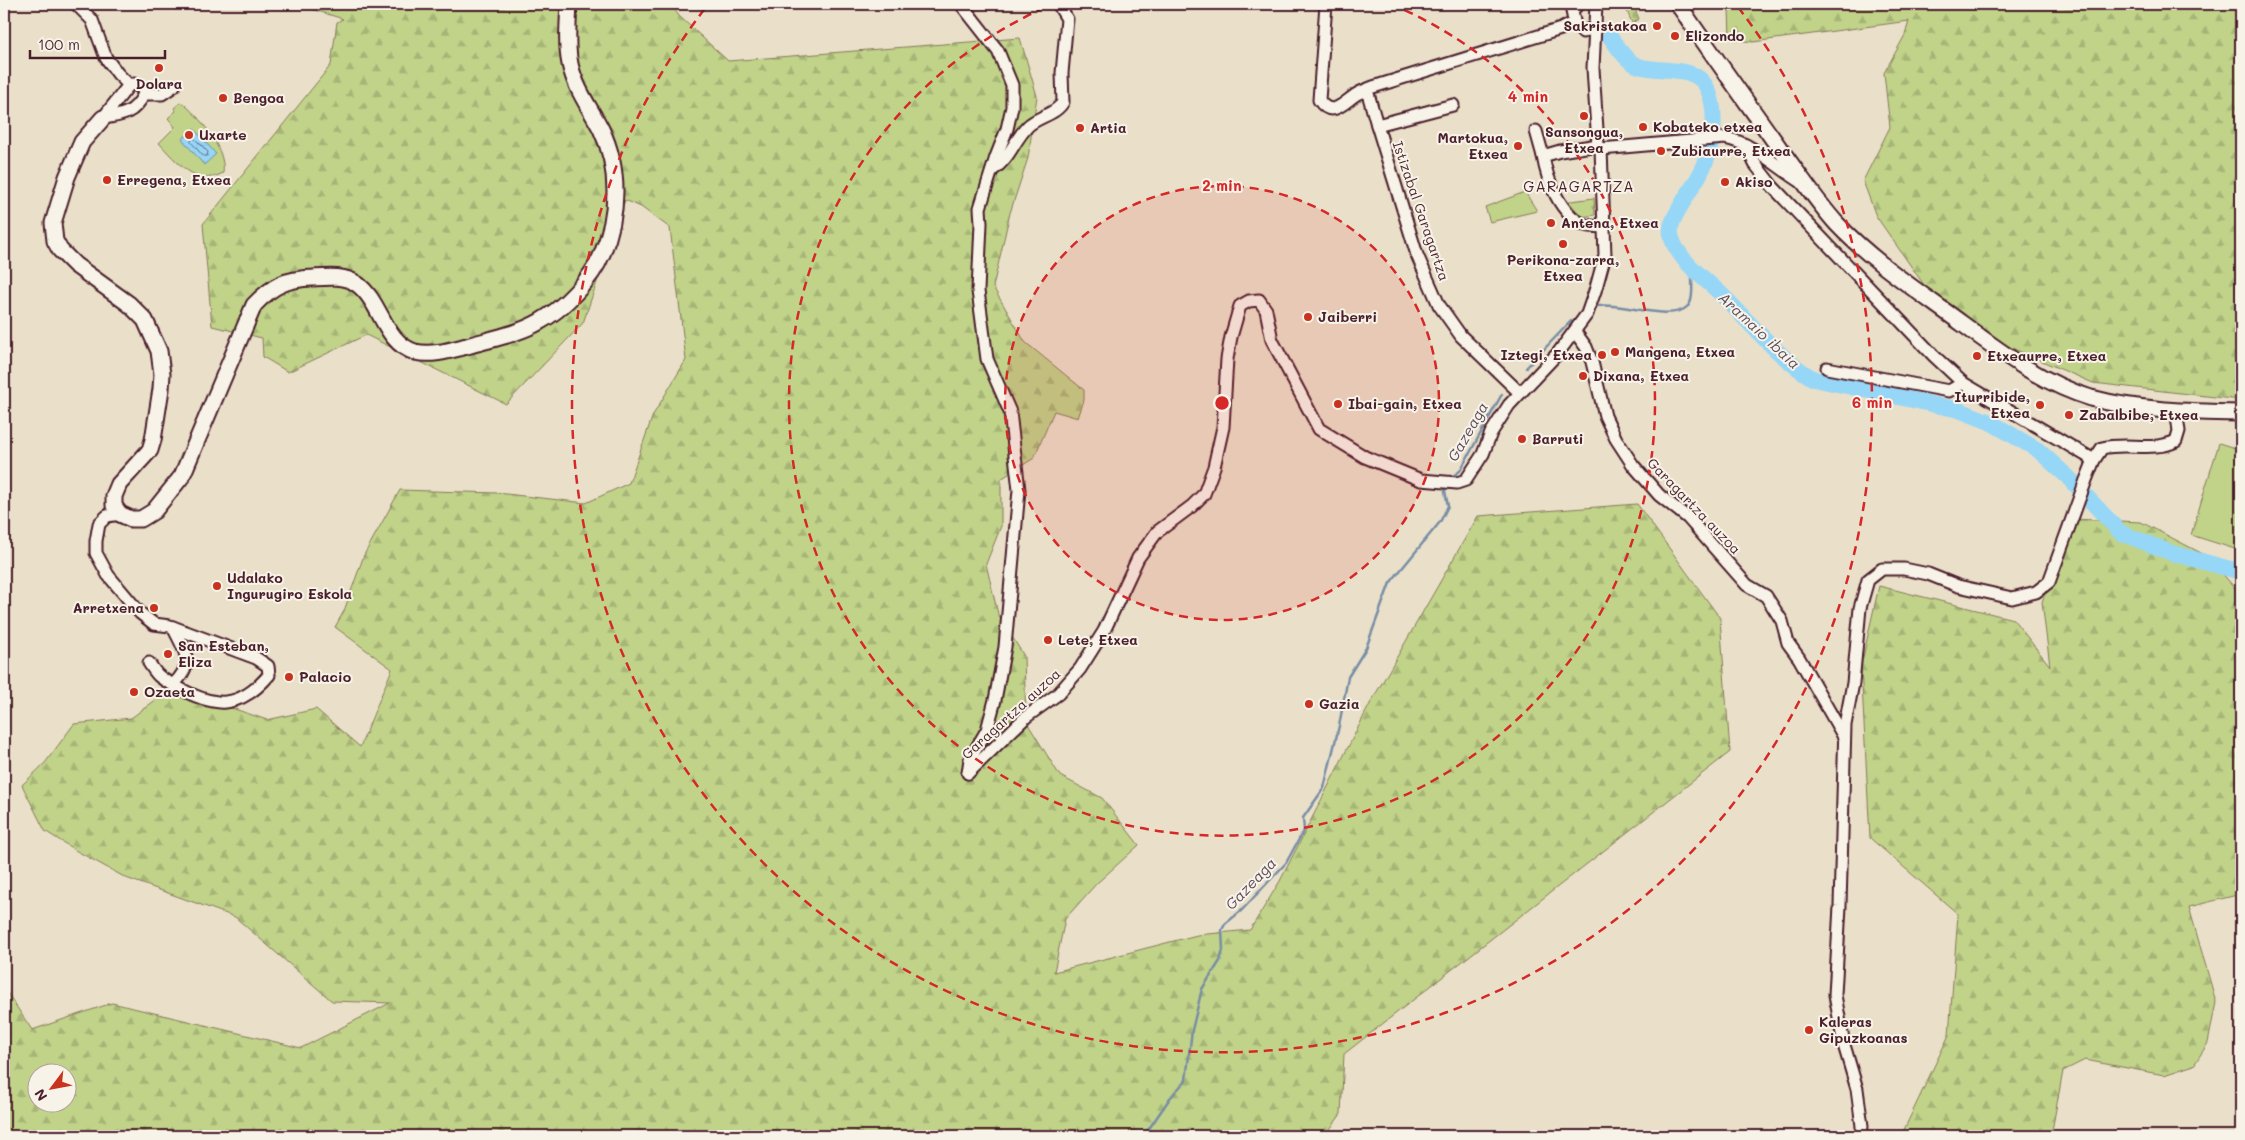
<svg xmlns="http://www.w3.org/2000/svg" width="2245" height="1140" viewBox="0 0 2245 1140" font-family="Mali,sans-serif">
<defs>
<pattern id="grass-tufts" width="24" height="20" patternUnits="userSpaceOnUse" patternTransform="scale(1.25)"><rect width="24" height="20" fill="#c0d389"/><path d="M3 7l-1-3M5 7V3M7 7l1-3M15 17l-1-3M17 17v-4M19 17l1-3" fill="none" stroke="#a6b576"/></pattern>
<pattern id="forest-firs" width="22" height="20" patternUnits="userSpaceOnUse" patternTransform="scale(1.25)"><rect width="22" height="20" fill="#c0d389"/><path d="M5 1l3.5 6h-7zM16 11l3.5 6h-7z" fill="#a6b576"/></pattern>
<pattern id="cemetery-stones" width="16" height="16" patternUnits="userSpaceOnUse" patternTransform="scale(1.25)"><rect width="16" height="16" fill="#c0d389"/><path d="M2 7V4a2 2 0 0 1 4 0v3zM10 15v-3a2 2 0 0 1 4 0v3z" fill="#a6b576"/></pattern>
<pattern id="water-ripples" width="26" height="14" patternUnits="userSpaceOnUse" patternTransform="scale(1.25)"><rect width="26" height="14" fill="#96d6f7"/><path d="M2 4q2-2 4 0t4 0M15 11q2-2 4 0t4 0" fill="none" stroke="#83b7d4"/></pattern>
</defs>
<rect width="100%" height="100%" fill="#eae0c9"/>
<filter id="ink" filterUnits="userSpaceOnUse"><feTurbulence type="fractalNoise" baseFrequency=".02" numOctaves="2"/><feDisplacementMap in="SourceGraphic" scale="10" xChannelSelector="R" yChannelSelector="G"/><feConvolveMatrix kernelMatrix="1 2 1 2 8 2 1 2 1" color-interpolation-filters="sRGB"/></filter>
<g filter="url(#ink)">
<polygon fill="url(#grass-tufts)" stroke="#85795a" points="1594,198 1595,215 1582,217 1569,202 1571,201"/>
<g fill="url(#forest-firs)" stroke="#85795a" fill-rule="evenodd">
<path d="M296,4H671L679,16L728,61L1020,38L1037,96L1028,158L1010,213L993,287L1025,342L1084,390V400L1078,418L1054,411L1034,458L1001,479V526L986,564L998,614L1024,656L1026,721L1060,776L1102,798L1139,845L1096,884L1065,919L1054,972L1197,935L1250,930L1280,881L1371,702L1478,516L1637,504L1720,618L1730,752L1344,1054L1341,1114L1325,1136H4V988L32,1030L112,1003L301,1048L390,1003L332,1001L235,917L126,878L75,850L45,831L22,785L45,763L74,724L131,718L168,691L217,703L267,720L316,709L360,747L392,669L335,627L344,611L364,555L400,490L497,493L586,503L629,483L653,415L686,360L670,228L641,207L625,200L583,323L506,404L366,335L288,372L263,357L262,338L212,326L203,224L331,65L337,22L343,19ZM38,1072H68V1102H38Z"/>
<polygon points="1745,4 2241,4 2241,400 2093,383 2000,343 1931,295 1876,216 1863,181 1890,127 1884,73 1905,35 1909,21 1753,42 1730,39 1729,8"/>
<polygon points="2072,519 2141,522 2207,556 2241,595 2241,894 2189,907 2216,1002 2208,1043 2194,1065 2164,1075 2085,1060 2063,1071 2051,1136 1901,1136 1949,1035 1958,914 1870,838 1861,666 1879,586 2013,619 2050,666 2042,602"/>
</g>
<polygon fill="url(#cemetery-stones)" stroke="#85795a" points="1624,4 1633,4 1639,19 1632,23"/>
<g fill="#c0d389" stroke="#85795a">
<path d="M181,102C199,115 227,150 223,173C196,188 176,161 159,143L175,127L168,118L176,111L174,108Z"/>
<polygon points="1525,192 1537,211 1490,222 1485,207"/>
<polygon points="2219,443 2241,450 2241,551 2191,535"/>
</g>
<polygon fill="url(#water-ripples)" stroke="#788da5" points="194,129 216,154 204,165 182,139"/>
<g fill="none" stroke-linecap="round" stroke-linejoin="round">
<polygon stroke="#68687d" stroke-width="1" points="193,137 208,152 207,156 203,156 191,142"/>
<g stroke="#788da5" stroke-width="2.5">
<path d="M1599,306C1620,302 1672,323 1688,306C1695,299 1691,277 1692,268"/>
<polyline points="1526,368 1571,321"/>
<polyline points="1450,478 1460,471 1502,394"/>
<polyline points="1144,1136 1170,1098 1186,1080 1192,1030 1202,989 1220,961 1223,950 1222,930 1225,924 1242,910 1286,863 1304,830 1303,818 1324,788 1339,726 1348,677 1366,648 1390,583 1440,522 1448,506 1444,486"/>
</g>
<path stroke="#96d6f7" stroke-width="16" d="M1610,37C1618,47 1626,62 1639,66C1659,73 1693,64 1706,86C1718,107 1714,139 1706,161C1702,173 1693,186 1686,197C1681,206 1673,217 1671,227C1669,239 1677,250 1683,258C1694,272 1709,282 1722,295C1751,323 1778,358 1814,379L1959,410L1990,422L2038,450L2069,478L2121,533L2172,553L2241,572"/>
<defs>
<g id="street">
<polyline points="76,4 92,20 106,58 118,74 129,85"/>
<polyline points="961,4 998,51 1012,85 1012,107 1007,129 996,157 980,208 981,223 978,291 987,359 1010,412 1019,490 1005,647 995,700 987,730 970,759 968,773"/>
<path d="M1326,4L1319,100C1332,120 1345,101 1357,94C1362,91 1368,89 1373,87L1561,29L1573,23"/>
<polyline points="1578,4 1572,11 1575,26 1583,32 1595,27"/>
<path d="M134,84L143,89L144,94C135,113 122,116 103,118L129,85Z"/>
<polyline points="1367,90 1377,125 1453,105"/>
<polyline points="144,94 162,94 174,86"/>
<polyline points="1377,125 1417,255 1439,305 1461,336 1520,393"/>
<polyline points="1536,131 1543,156"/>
<path d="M1598,145L1560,151L1543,156C1547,180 1560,215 1585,225C1590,227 1598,226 1604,227"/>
<polyline points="1746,145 1755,164 1773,187 1934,356 1963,383 2094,460"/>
<path d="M1601,149L1725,138C1753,143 1778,168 1803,183"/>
<path d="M994,169C1010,158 1014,140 1028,126C1037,117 1057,114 1063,102L1062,73L1067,19L1058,4"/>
<polyline points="1575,332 1586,347 1592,362 1605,416 1616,439 1633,465 1659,495 1688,518 1747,585 1766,596 1782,621 1788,643 1799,658 1844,737"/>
<polyline points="1827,368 1949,391 1963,383"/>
<path d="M120,514L107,516L99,524L96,541V553L108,575L140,613L154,624L170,626L256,658L268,666L269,675C239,710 215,708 177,687C160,677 160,680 149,663"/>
<path d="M173,685C196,662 185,652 173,627"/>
<polyline points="968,773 1026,717 1058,694 1080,669 1104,631 1138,558 1157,532 1192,506 1204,494 1214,467 1223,427 1227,359 1231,337 1240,306 1249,301 1259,300 1266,310 1272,340 1319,429 1365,457 1421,480 1457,483 1466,480 1483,454 1491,433 1509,405 1558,353 1587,314 1596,288 1605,255 1601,149 1598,145 1593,68 1596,4"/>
<path d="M1861,1136L1862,1126L1857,1089L1844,1045L1835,995L1840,906L1845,725L1853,683L1860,608L1868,580L1882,569H1904L1928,574L1958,586L2012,598L2036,592L2049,582L2086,480L2094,460L2102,448C2126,442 2154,452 2176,441L2179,431L2176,410"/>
</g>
<g id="secondary">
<path d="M1678,4C1711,53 1746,101 1780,149C1799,174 1816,201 1837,224C1874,263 1921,293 1964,325C2003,354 2044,384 2091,398C2139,411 2192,412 2241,413"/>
<path d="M103,118L82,142L67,177L53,223L55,241L60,250L75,265L129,304L145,320L159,351L162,374L161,389L153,440L150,450L119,484L114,496V506L120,514L131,519H141L154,511L182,476L254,305C273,285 286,279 313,278C327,277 345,275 357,284C381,301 384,343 415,352C432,356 451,350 467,346C491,339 518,334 539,322C563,309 592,279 602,254C619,215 620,168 601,129C590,108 575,88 570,64C566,45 568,23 569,4"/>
</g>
</defs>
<use href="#street" stroke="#4a1f2b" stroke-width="15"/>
<use href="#secondary" stroke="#4a1f2b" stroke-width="19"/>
<use href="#street" stroke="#f7f3e8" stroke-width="11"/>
<use href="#secondary" stroke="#f7f3e8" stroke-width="15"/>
</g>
</g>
<circle cx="1222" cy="403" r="217" fill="#d62828" fill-opacity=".12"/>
<g fill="none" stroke="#d62828" stroke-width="2.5" stroke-dasharray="9 6">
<circle cx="1222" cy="403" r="217"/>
<path d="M1391 4A433 433 0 1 1 1053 4"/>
<path d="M1738 7A650 650 0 1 1 706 7"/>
</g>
<g fill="#c8321e" stroke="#f7f3e8" stroke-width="2">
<circle cx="1657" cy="26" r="5"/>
<circle cx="1675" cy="36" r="5"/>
<circle cx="159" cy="68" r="5"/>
<circle cx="223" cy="98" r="5"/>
<circle cx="1584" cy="116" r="5"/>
<circle cx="1643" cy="127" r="5"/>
<circle cx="1080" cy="128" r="5"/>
<circle cx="189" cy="135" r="5"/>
<circle cx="1518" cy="146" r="5"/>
<circle cx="1661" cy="151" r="5"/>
<circle cx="107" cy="180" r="5"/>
<circle cx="1725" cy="182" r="5"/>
<circle cx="1551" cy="223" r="5"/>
<circle cx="1563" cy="244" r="5"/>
<circle cx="1308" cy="317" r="5"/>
<circle cx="1615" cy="352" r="5"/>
<circle cx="1602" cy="355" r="5"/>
<circle cx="1977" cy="356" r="5"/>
<circle cx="1583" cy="376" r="5"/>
<circle cx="1338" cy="404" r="5"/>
<circle cx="2040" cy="405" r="5"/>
<circle cx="2069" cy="415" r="5"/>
<circle cx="1522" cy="439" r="5"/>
<circle cx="217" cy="586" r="5"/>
<circle cx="154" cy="608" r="5"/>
<circle cx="1048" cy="640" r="5"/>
<circle cx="168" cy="654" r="5"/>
<circle cx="289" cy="677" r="5"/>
<circle cx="134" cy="692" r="5"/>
<circle cx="1309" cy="704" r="5"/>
<circle cx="1809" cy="1030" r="5"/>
</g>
<g text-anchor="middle" stroke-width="4" stroke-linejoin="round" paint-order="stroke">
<g font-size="14" font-weight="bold" fill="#4a1f2b" stroke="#f7f3e8" text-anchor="start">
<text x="1647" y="31" text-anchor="end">Sakristakoa</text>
<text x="1685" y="41">Elizondo</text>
<text x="159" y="89" text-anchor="middle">Dolara</text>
<text x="233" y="103">Bengoa</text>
<text x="1653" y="132">Kobateko etxea</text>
<text x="1090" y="133">Artia</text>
<text x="1584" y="137" text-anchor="middle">Sansongua,<tspan x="1584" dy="16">Etxea</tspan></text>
<text x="199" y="140">Uxarte</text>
<text x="1508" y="143" text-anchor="end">Martokua,<tspan x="1508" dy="16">Etxea</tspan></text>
<text x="1671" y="156">Zubiaurre, Etxea</text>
<text x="117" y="185">Erregena, Etxea</text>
<text x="1735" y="187">Akiso</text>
<text x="1561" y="228">Antena, Etxea</text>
<text x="1563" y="265" text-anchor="middle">Perikona-zarra,<tspan x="1563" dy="16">Etxea</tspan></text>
<text x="1318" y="322">Jaiberri</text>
<text x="1625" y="357">Mangena, Etxea</text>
<text x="1592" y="360" text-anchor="end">Iztegi, Etxea</text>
<text x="1987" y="361">Etxeaurre, Etxea</text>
<text x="1593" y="381">Dixana, Etxea</text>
<text x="2030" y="402" text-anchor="end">Iturribide,<tspan x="2030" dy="16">Etxea</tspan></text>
<text x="1348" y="409">Ibai-gain, Etxea</text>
<text x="2079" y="420">Zabalbibe, Etxea</text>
<text x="1532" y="444">Barruti</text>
<text x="227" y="583">Udalako<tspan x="227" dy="16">Ingurugiro Eskola</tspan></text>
<text x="144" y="613" text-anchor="end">Arretxena</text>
<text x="1058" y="645">Lete, Etxea</text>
<text x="178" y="651">San Esteban,<tspan x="178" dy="16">Eliza</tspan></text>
<text x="299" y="682">Palacio</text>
<text x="144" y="697">Ozaeta</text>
<text x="1319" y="709">Gazia</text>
<text x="1819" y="1027">Kaleras<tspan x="1819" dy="16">Gipuzkoanas</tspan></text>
</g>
<g font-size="14" fill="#4a1f2b" stroke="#f7f3e8">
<text transform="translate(1421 211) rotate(71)" y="5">Istizabal Garagartza</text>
<text transform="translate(1694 506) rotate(46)" y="5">Garagartza auzoa</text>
<text transform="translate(1011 714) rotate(-42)" y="5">Garagartza auzoa</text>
</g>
<g font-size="15" letter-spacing="1" fill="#4a1f2b" stroke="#f7f3e8">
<text x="1579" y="192">GARAGARTZA</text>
</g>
<g font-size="15" font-style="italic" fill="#5d4d5e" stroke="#f7f3e8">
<text transform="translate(1759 331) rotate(43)" y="5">Aramaio ibaia</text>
<text transform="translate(1468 432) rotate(-60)" y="5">Gazeaga</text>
<text transform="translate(1251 884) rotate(-46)" y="5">Gazeaga</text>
</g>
</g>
<circle cx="1222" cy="403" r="8" fill="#d62828" stroke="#f7f3e8" stroke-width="2.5"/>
<g font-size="15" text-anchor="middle" font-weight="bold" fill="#d62828" stroke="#f7f3e8" stroke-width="4" stroke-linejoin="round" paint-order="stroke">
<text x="1528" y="102">4 min</text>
<text x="1222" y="191">2 min</text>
<text x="1872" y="408">6 min</text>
</g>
<rect width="2245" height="1140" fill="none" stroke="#f7f3e8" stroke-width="20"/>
<rect x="10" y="10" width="2225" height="1120" fill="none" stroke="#4a1f2b" stroke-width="2" filter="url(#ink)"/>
<g transform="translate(52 1088) rotate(238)"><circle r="24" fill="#f7f3e8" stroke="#b29e9c"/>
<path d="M0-4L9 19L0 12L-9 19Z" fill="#c8321e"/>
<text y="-8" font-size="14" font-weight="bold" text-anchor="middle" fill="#4a1f2b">N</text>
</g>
<path d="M30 50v8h135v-8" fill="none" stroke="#4a1f2b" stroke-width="2.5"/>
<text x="38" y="50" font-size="15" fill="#4a1f2b" stroke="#f7f3e8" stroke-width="4" paint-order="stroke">100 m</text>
</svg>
